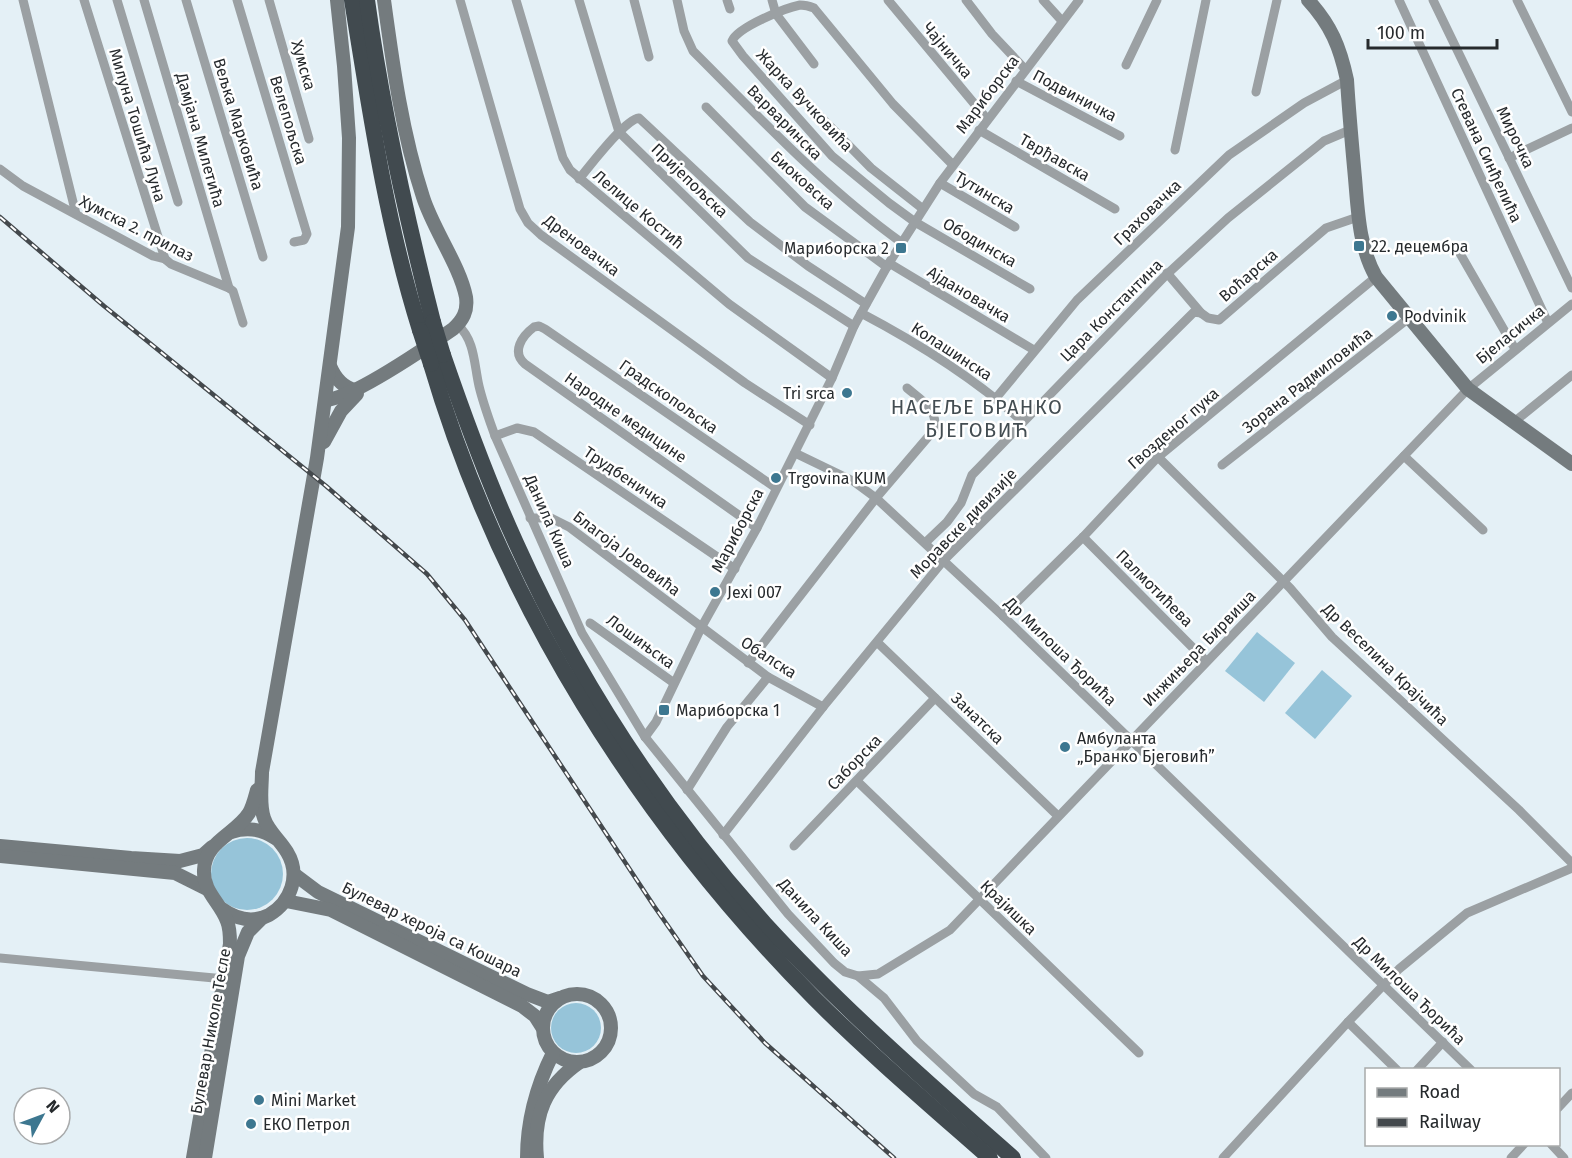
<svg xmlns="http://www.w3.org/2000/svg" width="1572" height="1158" viewBox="0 0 1572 1158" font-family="'Fira Sans',sans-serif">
<rect width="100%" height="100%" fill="#e4f0f6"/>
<g fill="#96c4d9">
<polygon points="1257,632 1295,663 1264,702 1225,671"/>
<polygon points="1322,670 1352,696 1315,739 1285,713"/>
<circle cx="247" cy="874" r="36"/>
<circle cx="576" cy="1028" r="25"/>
</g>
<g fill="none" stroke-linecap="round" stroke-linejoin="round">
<g stroke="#9ba0a3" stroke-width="9">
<polyline points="23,0 76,214"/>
<polyline points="84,0 165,259"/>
<polyline points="117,0 178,202"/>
<polyline points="144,0 229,288"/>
<polyline points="186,0 263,257"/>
<polyline points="237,0 307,234 304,240 294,242"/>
<polyline points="269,0 309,139"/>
<polyline points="460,0 520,209 528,223 541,235 745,383 810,425"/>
<polyline points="516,0 563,158 570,170 729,304 832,378"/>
<polyline points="579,0 619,132 748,258 854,326"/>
<polyline points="634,0 649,57"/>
<path d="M677,0L684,31L693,51C760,118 824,187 902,243"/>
<polyline points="727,0 730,9"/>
<polyline points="772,0 776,14 814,64"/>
<polyline points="888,0 987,119"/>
<polyline points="966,0 992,34 1025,69"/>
<polyline points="1043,0 1062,21"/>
<polyline points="1399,0 1548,323"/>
<polyline points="1433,0 1572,288"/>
<polyline points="1517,0 1572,112"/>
<polyline points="1126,65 1157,0"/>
<polyline points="1016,81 1120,136"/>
<polyline points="1256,92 1277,0"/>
<polyline points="808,104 871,168 923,209"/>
<polyline points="706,107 805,207 887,267"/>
<polyline points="979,130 1115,209"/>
<polyline points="1175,150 1206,0"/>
<polyline points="1509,158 1572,128"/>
<path d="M953,165L893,104L814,8C809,6 805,5 800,5C785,8 738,27 732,41L743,56L832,156L889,203L915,222L1030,289"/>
<polyline points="0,169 23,186 153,256 165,259 171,264 229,288 233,291 243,323"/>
<path d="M579,179C590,166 624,120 639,118L750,222L808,266L866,304"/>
<polyline points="940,183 1015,227"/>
<polyline points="1458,250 1515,349"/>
<polyline points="889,263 1034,350"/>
<polyline points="1167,273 1201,313 1208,318 1219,320 1326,228 1358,217"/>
<path d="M861,313C918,343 974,378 1022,421"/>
<path d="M458,325C475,341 474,364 479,386C483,403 489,419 495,436L582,633L645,737L788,914L834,963L845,972L858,976L884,998L917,1041L974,1094L997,1107L1046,1158"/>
<polyline points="996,398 1077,300 1229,155 1304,103 1347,80"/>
<polyline points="1514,422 1572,375"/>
<polyline points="495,436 517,428 534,432 735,569"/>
<polyline points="795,453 853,481 876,498 1003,616 1471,1070"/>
<polyline points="1404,456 1483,530"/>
<polyline points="1158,457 1290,588 1332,637 1519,810 1572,863"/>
<polyline points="1222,465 1409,318"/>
<polyline points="530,518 551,518 569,527 768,677 823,707"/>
<path d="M757,528L525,364C511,352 522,336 534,327L539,326L545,329L776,488"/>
<polyline points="1083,537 1206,661"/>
<polyline points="925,543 947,522 961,503 972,475 1164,277 1228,218 1324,141 1350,130"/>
<polyline points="1003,616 1083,537 1158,457 1376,277"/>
<polyline points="590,623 674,683"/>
<polyline points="877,642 1058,816"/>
<path d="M748,663L876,498L934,430C939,409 921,400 907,388"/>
<polyline points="645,737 656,722 701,628 757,528 832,378 854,326 889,263 940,183 1079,0"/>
<polyline points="857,781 1139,1053"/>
<polyline points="687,790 727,727 768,677"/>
<polyline points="723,835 823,707 944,560 1194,312 1201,313"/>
<polyline points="794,846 935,698"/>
<polyline points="0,958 225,979"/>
<polyline points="858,976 878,974 950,930 1468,389 1572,304"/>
<polyline points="1348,1022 1397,1070"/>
<polyline points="1417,1070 1443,1042"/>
<polyline points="1558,1108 1572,1093"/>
<polyline points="1551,1144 1564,1158"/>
<polyline points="1223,1158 1348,1022 1399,969 1467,913 1572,868"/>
<polyline points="1511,1158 1524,1144"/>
</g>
<g stroke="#747b7e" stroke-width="14">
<path d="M1308,0C1331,25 1340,47 1347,80C1349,113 1352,145 1355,178C1358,212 1359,247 1376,277L1468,389L1572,464"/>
<path d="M330,366C335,378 342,387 355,390"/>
<path d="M326,400C353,398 427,347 453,329C463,320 468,311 466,297C460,266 433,229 423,197C402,133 393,66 384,0"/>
<polyline points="324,442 341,411 357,394"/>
<path d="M231,832C246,827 262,829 275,838"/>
<polyline points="0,846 131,858 180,861 203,855 212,847"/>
<polyline points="0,856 175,873 207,889"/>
<polyline points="294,874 318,892 527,994 548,1002 560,998"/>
<polyline points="286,901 331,910 522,1006 535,1016 542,1027"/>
<path d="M222,909C236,919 253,923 269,915C291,902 301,875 287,852C280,840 268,831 264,818C259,804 262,787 262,772L317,458L348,227L349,138L344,66L337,0"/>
<circle cx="577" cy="1028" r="34"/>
<path d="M193,1158L230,944C230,936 230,928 227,921C220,902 203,892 204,870C205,841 236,834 249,813C253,806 255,797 257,790"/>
<polyline points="205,1158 238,956 248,932 262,918"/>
<path d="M527,1158C527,1120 536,1087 553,1053"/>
<path d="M537,1158C533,1115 545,1086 580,1062"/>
</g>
<g stroke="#414a4f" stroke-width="16">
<path d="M352,0C370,111 386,222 420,330"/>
<path d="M367,0C382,109 406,216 433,322"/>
<path d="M443,355C465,419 488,482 516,543C578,681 664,811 765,924C842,1008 928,1083 1013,1158"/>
<path d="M431,364C501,602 640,822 814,998C870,1054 931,1106 990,1158"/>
</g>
<defs>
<polyline id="rail" points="0,217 104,306 326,486 427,574 465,620 654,906 703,976 765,1043 894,1158"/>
</defs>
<use href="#rail" stroke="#44494d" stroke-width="4.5"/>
<use href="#rail" stroke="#fff" stroke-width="2" stroke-dasharray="7" stroke-linecap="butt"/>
<g stroke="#414a4f" stroke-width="16">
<polyline points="433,322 443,355"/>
<polyline points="420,330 431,364"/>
</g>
</g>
<g fill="#3d7790" stroke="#fff" stroke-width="2">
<rect x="1353" y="240" width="12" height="12" rx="3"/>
<rect x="895" y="242" width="12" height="12" rx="3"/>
<circle cx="1392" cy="316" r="6"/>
<circle cx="847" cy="393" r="6"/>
<circle cx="776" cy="478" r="6"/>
<circle cx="715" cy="592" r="6"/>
<rect x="658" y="704" width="12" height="12" rx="3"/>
<circle cx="1065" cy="747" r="6"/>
<circle cx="259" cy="1100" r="6"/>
<circle cx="251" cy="1124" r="6"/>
</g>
<g text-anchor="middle" stroke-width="5" stroke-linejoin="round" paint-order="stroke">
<g font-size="16" fill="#262a2d" stroke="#fff">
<text transform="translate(948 50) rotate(50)" y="6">Чајничка</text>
<text transform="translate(304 65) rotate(74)" y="6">Хумска</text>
<text transform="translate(987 94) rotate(-53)" y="6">Мариборска</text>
<text transform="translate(1075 95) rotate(28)" y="6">Подвиничка</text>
<text transform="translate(805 100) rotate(47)" y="6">Жарка Вучковића</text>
<text transform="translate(289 120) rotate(73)" y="6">Велепољска</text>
<text transform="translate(785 122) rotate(45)" y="6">Варваринска</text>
<text transform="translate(239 124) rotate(73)" y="6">Вељка Марковића</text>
<text transform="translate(138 125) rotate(73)" y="6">Милуна Тошића Луна</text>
<text transform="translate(1516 137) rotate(64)" y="6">Мирочка</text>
<text transform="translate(201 140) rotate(74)" y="6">Дамјана Милетића</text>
<text transform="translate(1487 155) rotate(65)" y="6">Стевана Синђелића</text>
<text transform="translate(1055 157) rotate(30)" y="6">Тврђавска</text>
<text transform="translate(690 180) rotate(44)" y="6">Пријепољска</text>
<text transform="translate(803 180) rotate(42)" y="6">Биоковска</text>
<text transform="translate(985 192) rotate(31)" y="6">Тутинска</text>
<text transform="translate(639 209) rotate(40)" y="6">Лелице Костић</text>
<text transform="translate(1147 212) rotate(-44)" y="6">Граховачка</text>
<text transform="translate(137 228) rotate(27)" y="6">Хумска 2. прилаз</text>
<text transform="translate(980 242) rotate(30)" y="6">Ободинска</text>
<text transform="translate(582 245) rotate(37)" y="6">Дреновачка</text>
<text transform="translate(1248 275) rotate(-41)" y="6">Воћарска</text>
<text transform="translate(969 294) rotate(31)" y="6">Ајдановачка</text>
<text transform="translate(1111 310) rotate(-45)" y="6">Цара Константина</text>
<text transform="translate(1510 334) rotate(-39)" y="6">Бјеласичка</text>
<text transform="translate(952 351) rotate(33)" y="6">Колашинска</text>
<text transform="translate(1307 380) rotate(-38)" y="6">Зорана Радмиловића</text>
<text transform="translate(669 396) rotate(35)" y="6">Градскопољска</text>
<text transform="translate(626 417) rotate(35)" y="6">Народне медицине</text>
<text transform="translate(1173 428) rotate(-41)" y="6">Гвозденог пука</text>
<text transform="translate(626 477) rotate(34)" y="6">Трудбеничка</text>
<text transform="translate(550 521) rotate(66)" y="6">Данила Киша</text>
<text transform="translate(963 523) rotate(-46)" y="6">Моравске дивизије</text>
<text transform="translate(737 530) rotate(-62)" y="6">Мариборска</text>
<text transform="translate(627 553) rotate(37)" y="6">Благоја Јововића</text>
<text transform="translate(1155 588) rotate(45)" y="6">Палмотићева</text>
<text transform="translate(641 641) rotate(36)" y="6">Лошињска</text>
<text transform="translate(1199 648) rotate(-46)" y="6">Инжињера Бирвиша</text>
<text transform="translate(1061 651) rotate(44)" y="6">Др Милоша Ђорића</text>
<text transform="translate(769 657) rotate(33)" y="6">Обалска</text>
<text transform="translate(1386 664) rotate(44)" y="6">Др Веселина Крајчића</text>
<text transform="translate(978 718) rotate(44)" y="6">Занатска</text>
<text transform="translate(854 762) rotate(-46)" y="6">Саборска</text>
<text transform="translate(1009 907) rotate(44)" y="6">Крајишка</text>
<text transform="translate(816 917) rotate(47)" y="6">Данила Киша</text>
<text transform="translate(432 929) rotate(26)" y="6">Булевар хероја са Кошара</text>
<text transform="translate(1410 990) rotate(44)" y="6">Др Милоша Ђорића</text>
<text transform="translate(210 1031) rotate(-80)" y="6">Булевар Николе Тесле</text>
</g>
<g font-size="16" fill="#262a2d" stroke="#fff" text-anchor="start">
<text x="1371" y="252">22. децембра</text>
<text x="889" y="254" text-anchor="end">Мариборска 2</text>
<text x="1404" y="322">Podvinik</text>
<text x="835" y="399" text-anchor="end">Tri srca</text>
<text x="788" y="484">Trgovina KUM</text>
<text x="727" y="598">Jexi 007</text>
<text x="676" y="716">Мариборска 1</text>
<text x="1077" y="744">Амбуланта<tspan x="1077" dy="18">„Бранко Бјеговић”</tspan></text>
<text x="271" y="1106">Mini Market</text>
<text x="263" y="1130">ЕКО Петрол</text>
</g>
<g font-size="20" letter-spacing="1.5" fill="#434d52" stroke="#fff">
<text x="977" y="414">НАСЕЉЕ БРАНКО<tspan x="977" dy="23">БЈЕГОВИЋ</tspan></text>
</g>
</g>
<rect x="1365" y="1068" width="195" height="78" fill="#ffffff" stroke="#a8aaab" stroke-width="1.5"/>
<rect x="1377" y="1088" width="30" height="9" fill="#747b7e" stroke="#a8aaab" stroke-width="1.5"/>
<text x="1419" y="1098" font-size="18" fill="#262a2d">Road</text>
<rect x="1377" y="1118" width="30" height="9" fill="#44494d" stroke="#a8aaab" stroke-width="1.5"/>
<text x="1419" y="1128" font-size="18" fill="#262a2d">Railway</text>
<g transform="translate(42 1116) rotate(49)"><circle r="28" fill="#ffffff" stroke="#a8aaab" stroke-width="1.5"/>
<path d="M0-4.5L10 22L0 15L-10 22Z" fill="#3d7790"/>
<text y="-9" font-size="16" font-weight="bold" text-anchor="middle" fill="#262a2d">N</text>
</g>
<path d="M1368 39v9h129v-9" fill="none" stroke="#262a2d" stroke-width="3"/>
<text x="1377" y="39" font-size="18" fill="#262a2d" stroke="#ffffff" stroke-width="4.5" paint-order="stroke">100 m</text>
</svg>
